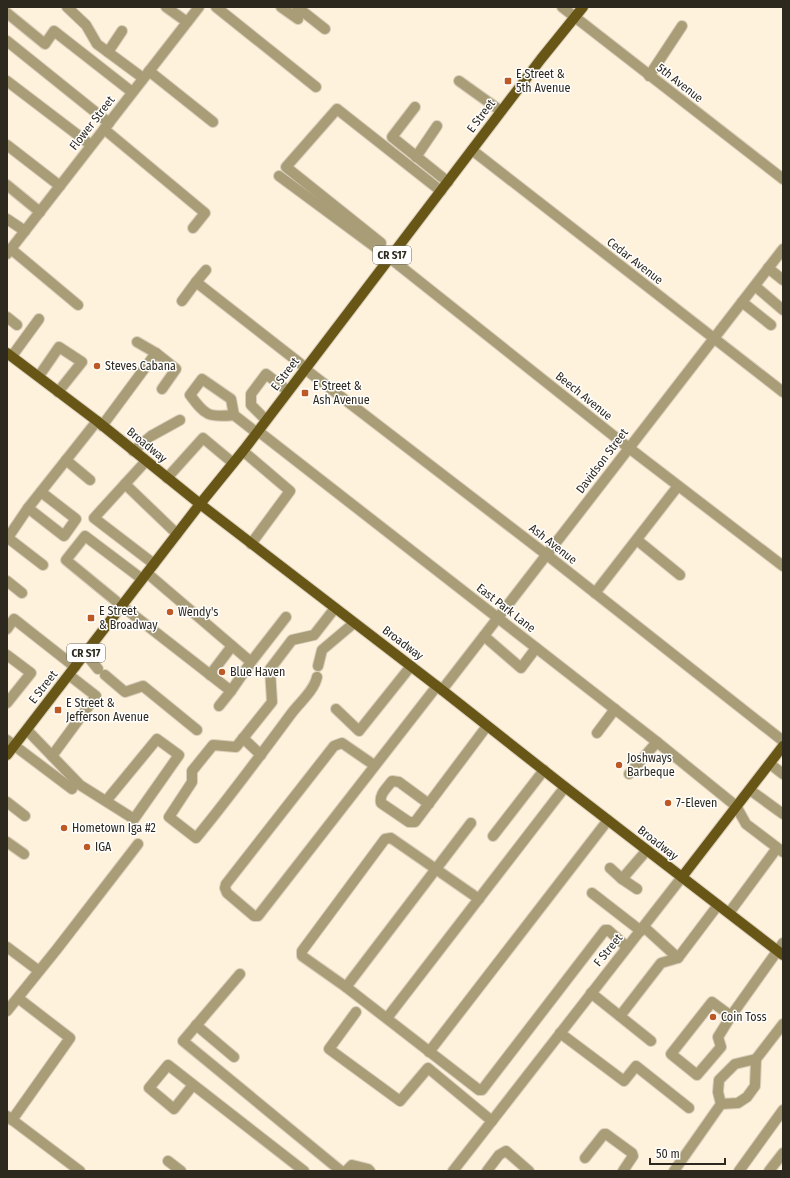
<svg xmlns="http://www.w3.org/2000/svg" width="790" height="1178" viewBox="0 0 790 1178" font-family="'Fira Sans Condensed',sans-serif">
<rect width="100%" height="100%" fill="#fef2dd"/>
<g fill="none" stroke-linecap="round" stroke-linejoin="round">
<defs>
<g id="minor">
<polyline points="67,7 86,25 97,44 143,78"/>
<polyline points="166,7 187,22"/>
<polyline points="216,7 316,87"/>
<polyline points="281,7 298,19"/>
<polyline points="297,7 325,29"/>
<polyline points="562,7 783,179"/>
<polyline points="7,13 45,44 54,31 132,92"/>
<polyline points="7,41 109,123"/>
<polyline points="108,52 122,31"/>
<polyline points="149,71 213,122"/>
<polyline points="649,76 682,26"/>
<polyline points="7,81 91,145"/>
<polyline points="459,81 501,111"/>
<polyline points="415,107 392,137 448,182"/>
<polyline points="104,129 205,213 193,228"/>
<polyline points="7,145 60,186"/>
<polyline points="472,150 783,392"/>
<polyline points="416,157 437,126"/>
<polyline points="279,176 390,258 629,448 783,566"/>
<polyline points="7,185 40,212"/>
<polyline points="7,219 25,231"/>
<polyline points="381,243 286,167 337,109 441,191"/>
<polyline points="11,249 78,305"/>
<polyline points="7,254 199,7"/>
<polyline points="768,268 783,280"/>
<polyline points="196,282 206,270"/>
<polyline points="755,286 783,310"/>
<polyline points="182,301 196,282 306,368"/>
<polyline points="742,302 771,325"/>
<polyline points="7,317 17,325"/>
<polyline points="156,353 176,369 162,389"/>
<polyline points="12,356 39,319"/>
<polyline points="305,369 547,555 783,741"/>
<polyline points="39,376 59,347 82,362 58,392"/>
<path d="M234,415C208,418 205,415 190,395L202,379L231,399L234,415L257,433"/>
<polyline points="266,420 251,405 251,394 266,374 288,391"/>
<polyline points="102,426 156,353 137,342"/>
<polyline points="258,431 657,742 736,806 746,824 783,852"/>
<polyline points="133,451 151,436 180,420"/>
<polyline points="243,451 290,491 251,544"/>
<polyline points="66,460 90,480"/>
<polyline points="146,461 94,518 154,564"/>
<polyline points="167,478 203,438 233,463"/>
<polyline points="125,484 177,534"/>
<polyline points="28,508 64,536 76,519 41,492"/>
<polyline points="8,538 43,565"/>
<polyline points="7,539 28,508 97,421"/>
<polyline points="637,540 680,575"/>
<polyline points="147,573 251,662 231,691"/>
<polyline points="142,579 85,536 66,560 122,606 231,691 219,706"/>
<polyline points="7,581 22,593"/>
<polyline points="595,593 678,486"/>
<polyline points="7,629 14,619 75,667"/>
<polyline points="484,636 521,668 536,648"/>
<polyline points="85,653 98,669"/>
<polyline points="7,655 31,673 7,703"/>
<polyline points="251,662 286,617"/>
<polyline points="318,666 322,650 354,623"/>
<polyline points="105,675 125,692 143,686 197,730"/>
<polyline points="210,675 232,646"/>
<path d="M317,677C314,691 299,703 291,714C260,756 229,798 196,838L169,817L192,782V771L213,745L236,747L272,702L270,669L292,640L314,635L335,608"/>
<polyline points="442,690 783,249"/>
<polyline points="336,709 359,731 411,666"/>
<polyline points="27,730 80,785 134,819 179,755 157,739 106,801"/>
<polyline points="597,733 615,709"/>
<polyline points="243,738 261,755"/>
<polyline points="7,740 72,789"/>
<polyline points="52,756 96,696 69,675"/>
<polyline points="770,764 783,774"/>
<polyline points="374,765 342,743 334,746 226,884 225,888 227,893 254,916 258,916 437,686"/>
<polyline points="629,774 657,742"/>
<polyline points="750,790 783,814"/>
<polyline points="7,802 25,816"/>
<path d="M429,804L399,782L392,781C387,788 379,794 381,803L409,822H415L487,726"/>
<polyline points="493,836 544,770"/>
<polyline points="7,842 24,854"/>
<polyline points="610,868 622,879 637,889"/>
<polyline points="622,879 647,850"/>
<polyline points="592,893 641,931"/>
<polyline points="479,899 391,838 385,839 302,951 302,956 346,987 479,1090 482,1090 605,930 608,930 627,947"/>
<polyline points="729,913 777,848"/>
<polyline points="644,927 678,958"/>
<polyline points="7,947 39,971"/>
<polyline points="240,974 183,1041 341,1171"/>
<polyline points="346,987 471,823"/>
<polyline points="591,993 651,1041"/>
<polygon points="712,1002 731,1016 718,1037 721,1047 697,1075 671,1054"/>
<polyline points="7,1011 57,949 138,844"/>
<polyline points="356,1012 329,1049 400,1101 428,1068 492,1121"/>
<polyline points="620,1016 661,963 678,958 718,905"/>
<polyline points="731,1016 783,943"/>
<polyline points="387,1018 565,787"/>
<polyline points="196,1025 234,1057"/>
<polyline points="560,1033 624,1081 636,1066 689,1108"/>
<polyline points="429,1052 608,820"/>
<polyline points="193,1085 174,1109 149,1088 168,1065 304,1171"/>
<polyline points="721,1104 738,1103 747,1097 755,1086 756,1059 783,1024"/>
<polyline points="7,1116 80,1171"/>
<polyline points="12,1120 70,1038 18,998"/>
<polyline points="585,1158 604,1134 606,1134 632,1153 633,1156 623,1171"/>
<polyline points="168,1161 181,1171"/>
<polyline points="346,1171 352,1165 368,1169 370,1171"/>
<polyline points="453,1171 682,877"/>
<polyline points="487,1171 499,1155 506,1151 529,1171"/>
<polyline points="674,1171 721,1104 718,1092 719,1080 735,1064 756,1059"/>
<polyline points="739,1171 783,1110"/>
<polyline points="769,1171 783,1153"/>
</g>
<g id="major">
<polyline points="7,353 97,421 200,504 442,690 565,787 783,955"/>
<polyline points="7,755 200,504 243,451 541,59 583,7"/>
<polyline points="682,877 783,746"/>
</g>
</defs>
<use href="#minor" stroke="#d9cebb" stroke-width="12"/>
<use href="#major" stroke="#d9cebb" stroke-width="12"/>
<use href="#minor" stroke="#a89d76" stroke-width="10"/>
<use href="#major" stroke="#675615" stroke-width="10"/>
</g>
<g fill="#bd5924" stroke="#fff" stroke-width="1.5">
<rect x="504" y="77" width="8" height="8" rx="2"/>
<circle cx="97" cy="366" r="4"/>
<rect x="301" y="389" width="8" height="8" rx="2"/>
<circle cx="170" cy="612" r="4"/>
<rect x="87" y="614" width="8" height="8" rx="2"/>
<circle cx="222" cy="672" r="4"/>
<rect x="54" y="706" width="8" height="8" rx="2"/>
<circle cx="619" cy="765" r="4"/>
<circle cx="668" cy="803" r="4"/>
<circle cx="64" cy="828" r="4"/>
<circle cx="87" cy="847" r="4"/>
<circle cx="713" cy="1017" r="4"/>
</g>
<g text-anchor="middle" stroke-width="3" stroke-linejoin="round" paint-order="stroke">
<g fill="#fff" stroke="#6d6962" stroke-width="1">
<rect x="373" y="246" width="38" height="18" rx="3"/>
<rect x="67" y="644" width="38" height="18" rx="3"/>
</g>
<g font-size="11" font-weight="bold" fill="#2e291f">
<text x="392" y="259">CR S17</text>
<text x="86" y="657">CR S17</text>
</g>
<g font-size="12" fill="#2e291f" stroke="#fff" text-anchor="start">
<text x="516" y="78">E Street &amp;<tspan x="516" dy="14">5th Avenue</tspan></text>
<text x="105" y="370">Steves Cabana</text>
<text x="313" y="390">E Street &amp;<tspan x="313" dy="14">Ash Avenue</tspan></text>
<text x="99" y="615">E Street<tspan x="99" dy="14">&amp; Broadway</tspan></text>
<text x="178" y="616">Wendy's</text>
<text x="230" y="676">Blue Haven</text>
<text x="66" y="707">E Street &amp;<tspan x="66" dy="14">Jefferson Avenue</tspan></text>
<text x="627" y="762">Joshways<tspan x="627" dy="14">Barbeque</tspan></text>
<text x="676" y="807">7-Eleven</text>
<text x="72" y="832">Hometown Iga #2</text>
<text x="95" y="851">IGA</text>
<text x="721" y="1021">Coin Toss</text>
</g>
<g font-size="12" fill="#2e291f" stroke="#fff">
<text transform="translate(680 83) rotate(38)" y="4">5th Avenue</text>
<text transform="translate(481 116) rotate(-53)" y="4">E Street</text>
<text transform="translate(92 123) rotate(-52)" y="4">Flower Street</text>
<text transform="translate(635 261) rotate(38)" y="4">Cedar Avenue</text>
<text transform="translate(285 374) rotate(-53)" y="4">E Street</text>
<text transform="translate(584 396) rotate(39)" y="4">Beech Avenue</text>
<text transform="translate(147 445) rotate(39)" y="4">Broadway</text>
<text transform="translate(602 461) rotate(-53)" y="4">Davidson Street</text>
<text transform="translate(553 544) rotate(38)" y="4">Ash Avenue</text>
<text transform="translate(506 608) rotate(38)" y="4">East Park Lane</text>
<text transform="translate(403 643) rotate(37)" y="4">Broadway</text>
<text transform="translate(43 687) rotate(-52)" y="4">E Street</text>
<text transform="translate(658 843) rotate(38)" y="4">Broadway</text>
<text transform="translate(608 950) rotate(-51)" y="4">F Street</text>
</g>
</g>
<rect width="790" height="1178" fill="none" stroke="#2e291f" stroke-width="16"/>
<path d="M650 1158v6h75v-6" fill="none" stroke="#2e291f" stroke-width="2"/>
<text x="656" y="1158" font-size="12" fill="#2e291f" stroke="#ffffff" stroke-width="3" paint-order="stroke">50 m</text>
</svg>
